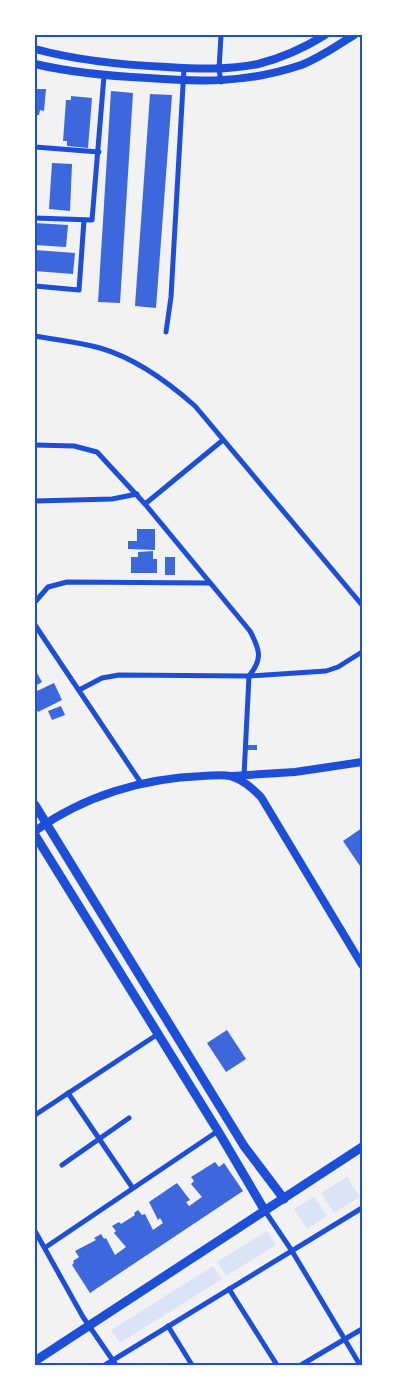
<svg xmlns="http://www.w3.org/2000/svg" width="397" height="1400" viewBox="0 0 397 1400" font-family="'Archivo Narrow',sans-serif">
<rect width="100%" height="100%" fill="#f2f2f2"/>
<g fill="#dbe4f7">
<polygon points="347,1177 360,1197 334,1213 321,1193"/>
<polygon points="314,1197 327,1216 307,1229 294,1209"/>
<polygon points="267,1231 276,1245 226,1276 217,1262"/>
<polygon points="213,1266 222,1279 120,1343 111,1330"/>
</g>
<g fill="#3d67dc">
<polygon points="35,89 46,89 44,111 40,110 39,115 35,115"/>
<polygon points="111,91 133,93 120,303 98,302"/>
<polygon points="150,94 172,95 156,308 135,306"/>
<polygon points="71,96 92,98 88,148 67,146 67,141 63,141 66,100 71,100"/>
<polygon points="52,163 72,164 70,211 49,209"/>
<polygon points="35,223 68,225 66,247 35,245"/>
<polygon points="35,250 75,253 73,274 35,271"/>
<polygon points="137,529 155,529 155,550 128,549 128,541 137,541"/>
<polygon points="153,551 153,559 157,559 157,573 131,573 131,557 138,557 138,552"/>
<rect x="165" y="557" width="10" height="18"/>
<polygon points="37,673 42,682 35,686 35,674"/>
<polygon points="54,683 62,700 38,712 35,706 35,692"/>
<polygon points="61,706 65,715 52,720 48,711"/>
<rect x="246" y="745" width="11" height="5"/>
<polygon points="362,828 362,869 343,841"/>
<polygon points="227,1030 246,1059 226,1072 207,1043"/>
<polygon points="215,1162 219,1167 224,1163 243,1191 90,1293 72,1265 74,1263 73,1261 79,1257 75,1251 96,1240 94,1238 101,1234 104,1239 106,1238 115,1255 126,1247 114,1233 116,1231 112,1226 119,1222 121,1224 135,1215 134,1213 138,1210 142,1215 145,1214 153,1230 163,1223 160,1218 158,1220 149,1202 177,1183 190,1200 186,1202 189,1206 202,1197 191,1184 194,1181 191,1177"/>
</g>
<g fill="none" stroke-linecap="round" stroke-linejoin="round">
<g stroke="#1d4ed8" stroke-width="5">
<polyline points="221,35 219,69 221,82"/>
<polyline points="35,147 99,152"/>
<polyline points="35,218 92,220 104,76"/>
<polyline points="35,286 79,290 84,220"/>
<polyline points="166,332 171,297 184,68"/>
<path d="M35,336C57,340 79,342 100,348C135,358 168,382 195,406L362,605"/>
<path d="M35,445L74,446L97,452L145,504L250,631C260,650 263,659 249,676L244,776"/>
<polyline points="35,501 112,499 137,494"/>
<polyline points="145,504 223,440"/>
<polyline points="35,602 48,587 67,582 209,583"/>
<polyline points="35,625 141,783"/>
<polyline points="79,690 102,678 119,675 249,676 326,671 338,667 362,652"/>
<polyline points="68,1093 132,1187"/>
<polyline points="35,1115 158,1034"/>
<polyline points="62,1165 129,1118"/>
<polyline points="265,1211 292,1251 360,1365"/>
<polyline points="35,1231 83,1317 116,1365"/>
<polyline points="46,1247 218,1131"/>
<polyline points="229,1289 277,1365"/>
<polyline points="168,1326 192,1365"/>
<polyline points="105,1365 362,1208"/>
<polyline points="301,1365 362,1329"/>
</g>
<g stroke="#1d4ed8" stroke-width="8">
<path d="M35,49C79,61 122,65 167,67C198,69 228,70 258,64C282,58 304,48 325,35"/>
<path d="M35,64C73,73 109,76 148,78C201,82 246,83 298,66C317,60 336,46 354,35"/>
<polyline points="232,776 295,772 362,762"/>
<path d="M35,831C84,796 143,778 203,776C211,776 222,774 230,776C243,780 251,787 261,797L362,965"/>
</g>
<g stroke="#1d4ed8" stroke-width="9">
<polyline points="35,805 244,1146 284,1199"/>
<polyline points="35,835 218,1131 265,1211"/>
<polyline points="35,1361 362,1147"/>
</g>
</g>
<rect width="397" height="1400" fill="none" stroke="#ffffff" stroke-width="72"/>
<rect x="36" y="36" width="325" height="1328" fill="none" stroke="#1d4ed8" stroke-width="2"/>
</svg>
